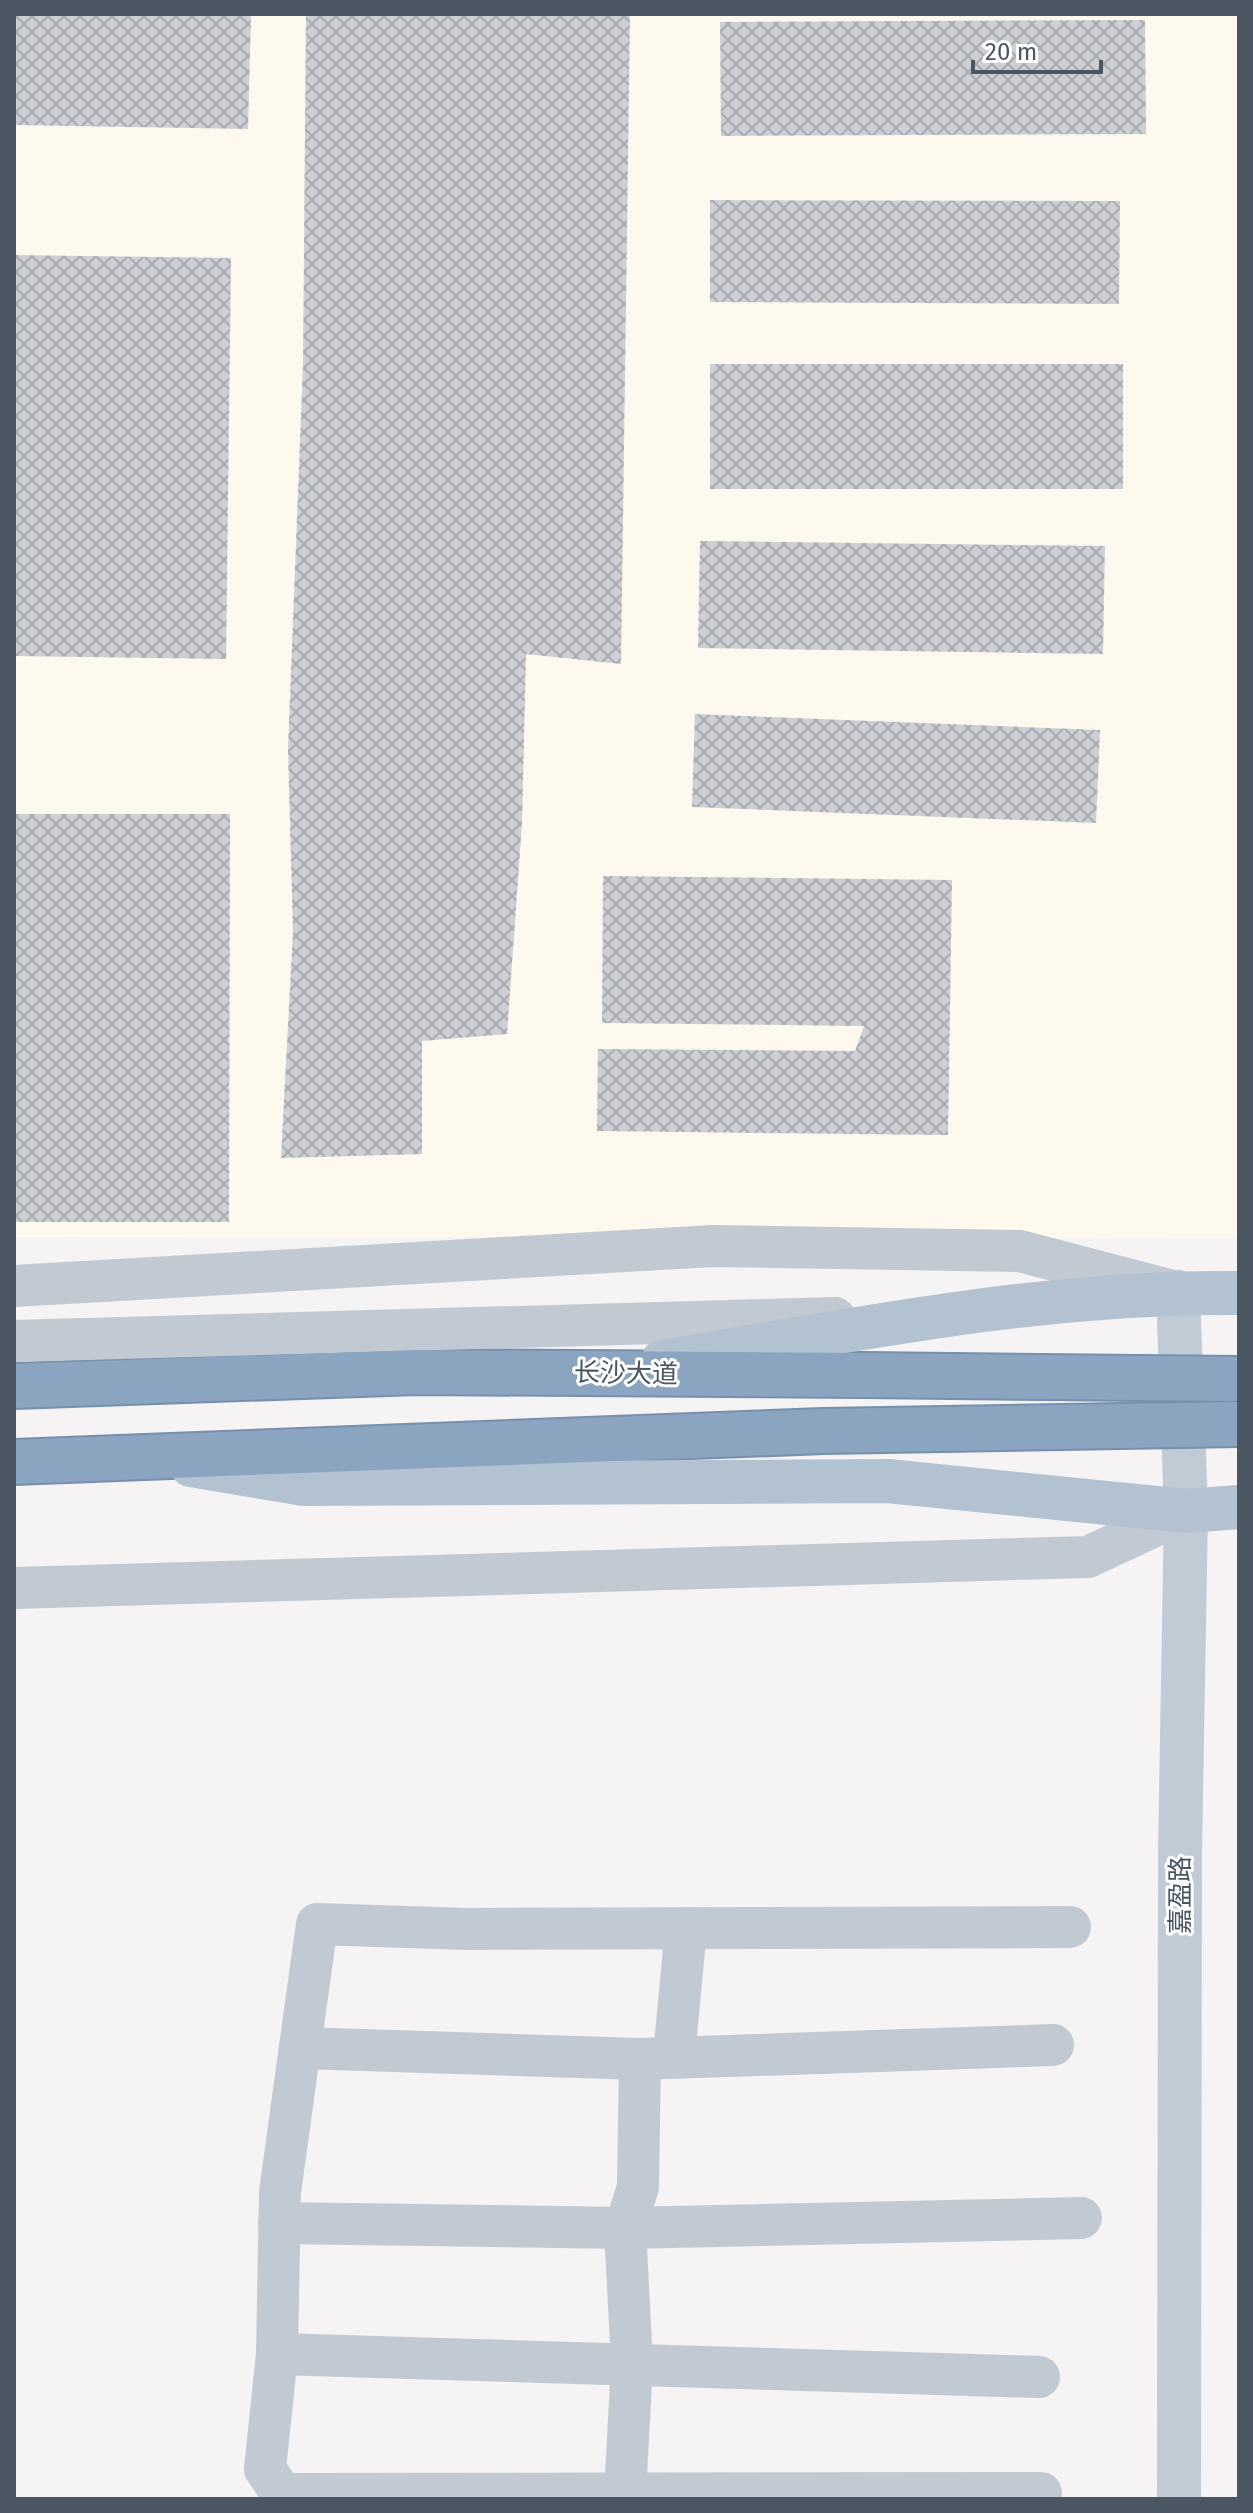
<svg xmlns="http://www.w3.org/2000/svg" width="1253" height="2513" viewBox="0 0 1253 2513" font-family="'Fira Sans','Noto Sans SC',sans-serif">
<defs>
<pattern id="building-cross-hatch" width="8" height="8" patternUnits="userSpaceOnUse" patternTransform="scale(2)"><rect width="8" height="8" fill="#cdcfd5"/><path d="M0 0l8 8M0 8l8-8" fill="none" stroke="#a8abb0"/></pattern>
</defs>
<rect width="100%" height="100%" fill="#f5f3f3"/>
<polygon fill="#fdf9ef" points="14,14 1239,14 1239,1238 14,1237"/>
<g fill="url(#building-cross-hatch)">
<polygon points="14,14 251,14 248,129 14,125"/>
<polygon points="306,14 630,14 621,664 526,654 522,823 507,1034 422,1041 422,1154 281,1158 293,931 288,749 303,365"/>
<polygon points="1145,20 1146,134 721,136 720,22"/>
<polygon points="710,200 1120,201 1119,304 710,302"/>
<polygon points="14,255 231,258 226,659 14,656"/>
<rect x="710" y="364" width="413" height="125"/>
<polygon points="700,541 1105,546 1103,654 698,648"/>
<polygon points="695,714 1100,730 1096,823 692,807"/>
<polygon points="14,814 230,814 229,1222 14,1222"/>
<polygon points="603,876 952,880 948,1135 597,1131 598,1049 855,1051 864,1026 602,1023"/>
</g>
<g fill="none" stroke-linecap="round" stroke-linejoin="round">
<defs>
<g id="highway">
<polyline points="14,1386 417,1372 863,1375"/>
<polyline points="14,1462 824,1431"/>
</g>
</defs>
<use href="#highway" stroke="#7690ad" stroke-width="48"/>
<g stroke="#c1cad2" stroke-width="42">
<polyline points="14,1286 713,1246 1020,1251 1169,1290"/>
<polyline points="14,1341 835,1318"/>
<polyline points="14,1588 1088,1557 1186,1511"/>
<polyline points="300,2048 640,2059 1053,2045"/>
<polyline points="674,2056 686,1928"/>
<polyline points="279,2223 625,2228 1081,2218"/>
<polyline points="277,2354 1039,2377"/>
<polyline points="1041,2493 282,2494 265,2469 277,2354 280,2192 317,1924 467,1929 1070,1927"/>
<polyline points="625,2494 632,2364 625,2228 638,2187 640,2059"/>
</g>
<polyline stroke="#c1cbd6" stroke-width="44" points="1178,1292 1186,1511 1180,1853 1179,2499"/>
<g stroke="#b3c2d1" stroke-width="44">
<path d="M662,1362C853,1330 1045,1291 1239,1293"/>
<polyline points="191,1465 304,1484 888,1481 1186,1511 1239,1507"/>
</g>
<use href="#highway" stroke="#8ba5c1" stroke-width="44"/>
<defs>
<g id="highway-bridge">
<polyline points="863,1375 1239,1379"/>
<polyline points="824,1431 1239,1424"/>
</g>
</defs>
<use href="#highway-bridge" stroke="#7690ad" stroke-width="48" stroke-linecap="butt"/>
<use href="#highway-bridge" stroke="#8ba5c1" stroke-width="44"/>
</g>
<g text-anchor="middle" stroke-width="6" stroke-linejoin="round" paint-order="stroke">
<g font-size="26" fill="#4a5661" stroke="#fff">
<text transform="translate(626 1373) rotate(1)" y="9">长沙大道</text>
<text transform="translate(1180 1895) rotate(-90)" y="9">嘉盈路</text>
</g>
</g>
<rect width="1253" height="2513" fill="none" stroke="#4a5661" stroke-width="32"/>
<path d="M973 60v12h128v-12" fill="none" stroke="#4a5661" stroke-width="4"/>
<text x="985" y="60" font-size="24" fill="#4a5661" stroke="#ffffff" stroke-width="6" paint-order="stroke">20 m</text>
</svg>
